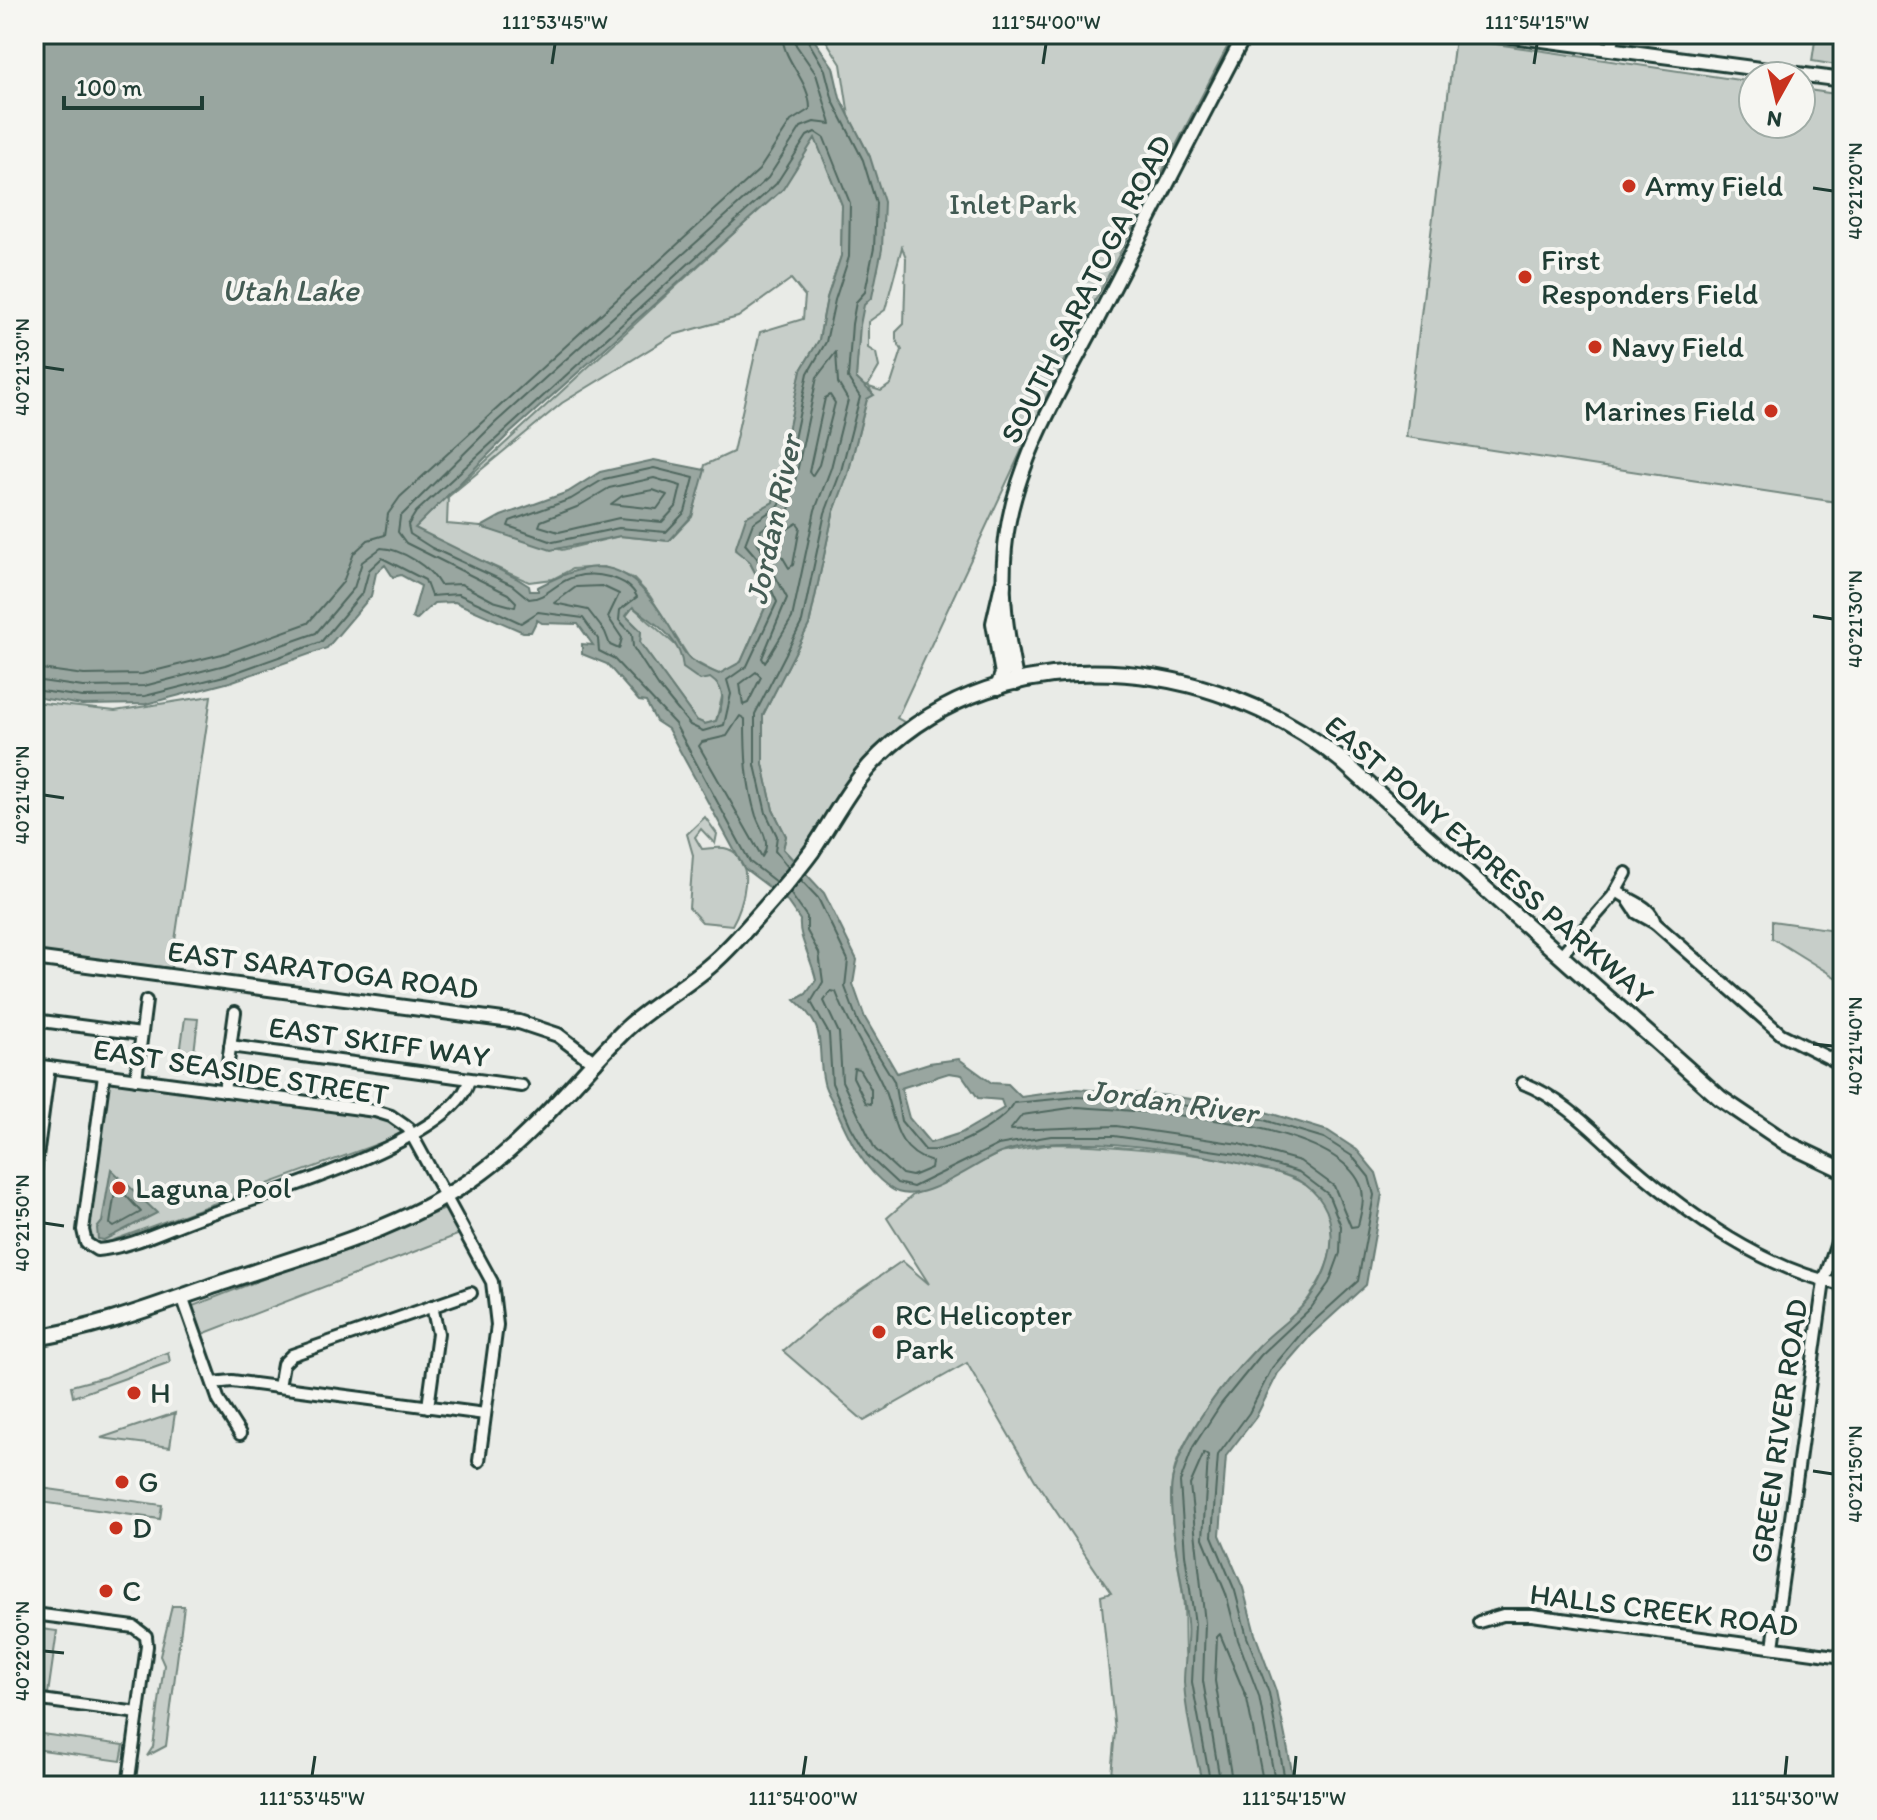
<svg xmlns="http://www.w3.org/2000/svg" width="1877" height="1820" viewBox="0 0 1877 1820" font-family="Itim,sans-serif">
<rect width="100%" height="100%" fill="#e9ebe7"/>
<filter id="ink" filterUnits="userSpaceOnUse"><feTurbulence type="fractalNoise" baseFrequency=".0125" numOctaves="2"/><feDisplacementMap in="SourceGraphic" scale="16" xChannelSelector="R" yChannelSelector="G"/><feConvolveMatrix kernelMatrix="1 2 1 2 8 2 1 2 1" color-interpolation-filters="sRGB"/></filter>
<g filter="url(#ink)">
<g fill="#c7cec9" stroke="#73867e" stroke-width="2" fill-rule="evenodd">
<polygon points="822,34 1234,34 1059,370 897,718 904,722 853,776 794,861 783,849 786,836 773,810 763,764 763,715 809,625 833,514 848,474 867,399 873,395 869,387 881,391 891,384 902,350 896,340 896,332 904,324 906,258 902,247 885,310 868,322 868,348 876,353 879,367 868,386 862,386 856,378 870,157 849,116 841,64"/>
<polygon points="1816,34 1843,34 1843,66 1812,61"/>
<polygon points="1455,38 1753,82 1753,124 1801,124 1801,89 1843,95 1843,503 1406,437"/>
<path d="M815,137L842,205L841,256L827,298L819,340L801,370L773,503L746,517L749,561L769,599L741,662L719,675L690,659L650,596L633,578L604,567L572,569L553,579L529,582L436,541L414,527L782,189ZM791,279L805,296L803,319L760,332L733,452L705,465L692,517L669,541L620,536L562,550L481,527L447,524L448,497L562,403L673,335L738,317Z"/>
<polygon points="633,607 719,684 723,693 716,721 705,724 696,720 640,643 641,631 626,616"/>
<polygon points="211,696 171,968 34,952 34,702 115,711"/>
<path d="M705,817L717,834L715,844L701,829L695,837L702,849C710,849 720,846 728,849C757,859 743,907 732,925L702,922L689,908L693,855L687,834Z"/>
<polygon points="1772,921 1843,931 1843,982 1772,938"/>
<polygon points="185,1018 198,1019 192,1070 178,1068"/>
<polygon points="109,1081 384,1118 405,1134 100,1245 87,1237"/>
<path d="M1052,1144C1104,1144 1290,1155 1321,1198C1344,1231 1329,1270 1308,1299C1294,1318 1272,1332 1256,1349C1226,1380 1178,1438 1172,1481C1168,1511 1179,1565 1183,1596C1186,1618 1183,1640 1186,1662C1191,1703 1206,1745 1216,1786H1110L1115,1732L1101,1596L1111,1593L1035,1480L967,1363L864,1421L783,1351L828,1312L902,1261L929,1284L887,1218L913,1195L1000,1153Z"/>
<polygon points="448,1208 460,1234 200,1335 190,1307"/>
<polygon points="168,1352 170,1362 73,1397 71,1386 105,1377"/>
<polygon points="175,1413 170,1447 101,1438"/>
<polygon points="34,1487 162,1505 160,1519 34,1501"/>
<polygon points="172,1606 184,1606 166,1746 147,1756 153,1747 164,1665 160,1656"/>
<polygon points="34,1628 57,1631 48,1694 34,1692"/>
<polygon points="34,1733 124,1745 121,1761 34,1749"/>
</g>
<g fill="#99a6a0" stroke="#687c75" stroke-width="2" fill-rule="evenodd">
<path d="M34,34H810L833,67L840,98L870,157L884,202L882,249L872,297L864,305L860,325L856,378L874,395L867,399L848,474L833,514L809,625L763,715V764L773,810L786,836L783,849L824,893L857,960L853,984L865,1018L897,1073L929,1063L959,1059L992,1083L1008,1084L1021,1097L1077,1089L1171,1096L1259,1110L1328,1131L1357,1150L1376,1173L1382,1194L1366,1285L1311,1335L1278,1373L1256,1417L1226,1456L1220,1535L1243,1588L1255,1634L1276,1691L1295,1786H1203C1195,1752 1186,1717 1184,1682C1184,1662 1189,1642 1187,1622C1184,1587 1165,1509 1173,1477C1186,1429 1221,1386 1255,1350C1271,1332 1293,1319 1308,1300C1337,1261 1345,1208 1298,1180C1285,1173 1268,1171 1254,1167C1192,1150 1057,1130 998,1154C970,1166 918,1209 890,1188C861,1167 849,1138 835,1107C832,1099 826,1092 824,1083C815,1045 830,1031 795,1000L806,994L816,980C812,959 798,938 800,920L786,900L744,868L668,729L656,721L646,702L639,701L607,664L582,654V644L593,645L578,624L542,623L537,620L531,632H523L455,602L434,603L416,620L412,618L421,586L401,575L393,577L385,565L376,573L371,596L327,648L230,682L146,704L82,705L34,697ZM815,138L842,205L841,256L827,298L819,340L801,370L773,502L746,517L735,550L749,561L769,599L741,662L719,674C710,670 699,666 692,660C682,653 675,635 668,624C630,563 603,552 538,587V591H530L529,586L516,578L415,528L507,436L783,189ZM633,607C656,624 681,638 683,668L700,680L710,678C728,690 723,704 716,721L705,724L696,720L640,643L641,631L626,616ZM949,1073L962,1075L978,1098L1001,1100L1004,1108L961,1133L930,1143L909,1118L901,1088Z"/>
<polygon points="654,460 705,470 692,516 669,541 620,536 551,550 481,527 501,516 568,492 600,472"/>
<polygon points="111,1169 157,1213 104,1240 98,1239 97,1228 102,1222"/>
</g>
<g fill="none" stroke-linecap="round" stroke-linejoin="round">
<g stroke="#50675f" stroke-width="2">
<path d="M815,132L824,138L850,203L849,257L835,300L826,342L808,373L780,505L753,523L745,544L757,558L777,602L747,666L727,680L731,694L724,725L703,731L690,725L659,687L633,647L632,634L619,620L620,610L637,597C628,577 595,571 574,577C557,581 546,599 529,599L512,585L432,548L410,534L408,525L416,512L776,184L807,136Z"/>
<polygon points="836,352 838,383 848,400 831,468 815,510 792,618 765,663 762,658 787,598 757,541 761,530 789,510 817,377"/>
<polygon points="830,395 835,403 819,465 812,476 809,472 825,398"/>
<polygon points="654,468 694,478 685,512 666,532 619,528 553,542 508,526 510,521 571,499 604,479"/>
<polygon points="654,478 681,486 676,507 662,522 619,518 559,532 539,526 541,521 577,507 609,488"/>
<polygon points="653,490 667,495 657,509 611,504 622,496"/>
<polygon points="797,523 800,527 793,565 789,568 772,539"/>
<polygon points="602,586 619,594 608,617 622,638 619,649 610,645 605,632 588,610 554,603 576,587"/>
<path d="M34,668L84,675L142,674L222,654L308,623L343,582L354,553L368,540L385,535L388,514L400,497L759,170L791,121L810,109C810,80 783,62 782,34"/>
<polygon points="756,672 761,677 748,703 743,705 740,684"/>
<path d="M34,680L83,687L144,686L225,665L316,633L354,588L362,562L381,548C402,549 430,567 440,585L461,584L493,601L515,607L516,602L508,594L406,543L398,532L400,517L495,423L768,178L801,127L814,122L831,124L816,74L796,45L794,34"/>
<polyline points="34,690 83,697 145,696 228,675 321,642 363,592 369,570 382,558 425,580 431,596 458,594 521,623 538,612 583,618 598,639 599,651 613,658 675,724 750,862 776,882"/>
<path d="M740,716L745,719C745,752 746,784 756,816C761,830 772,842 762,857L699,746L702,742L727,736Z"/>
<polyline points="788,867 775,851 777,836 766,813 755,765 755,714 802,622 825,513 841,471 860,397 848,378 852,324 856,302 865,292 874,248 876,203 863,160 833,101 825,70 804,34"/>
<path d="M801,880L818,898L848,960L845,987L858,1022L894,1081L901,1121L925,1150C948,1154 1004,1123 1014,1103L1077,1097L1170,1103L1257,1118L1324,1138L1352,1156L1369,1177L1374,1195L1358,1281L1305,1329L1272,1368L1249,1413L1218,1455L1212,1536L1235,1591L1247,1637L1269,1693L1286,1786"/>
<polyline points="790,893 807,917 807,931 819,953 823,982 811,1002 829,1034 832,1083 851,1127 867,1155 897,1183 913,1187 998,1145 1051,1136 1114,1136 1237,1154 1299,1172 1328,1194 1341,1226 1340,1253 1329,1283 1311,1308 1261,1355 1221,1404 1193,1447 1180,1482 1185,1554 1195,1624 1192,1682 1211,1786"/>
<path d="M831,991L836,992C848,1024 866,1051 881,1082C896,1112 890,1149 932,1162L931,1168L912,1176L902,1174L875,1149L842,1081L839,1033L824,1001Z"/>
<polygon points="854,1068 859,1069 871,1089 871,1104 866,1103 853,1077"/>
<path d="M1077,1107C1141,1111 1331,1119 1360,1184C1366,1197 1361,1212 1358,1226L1351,1227L1334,1186L1300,1161L1239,1144L1116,1126L1010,1130L1022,1115Z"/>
<polygon points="120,1189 141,1212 114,1227 110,1224 115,1191"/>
<polyline points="1221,1786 1203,1681 1205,1623 1190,1485 1204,1453 1208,1456 1203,1538 1226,1594 1238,1640 1259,1696 1276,1786"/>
<polyline points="1233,1786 1215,1681 1217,1637 1220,1634 1247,1699 1264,1786"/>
</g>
<defs>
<g id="minor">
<polyline points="1612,49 1614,34"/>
<path d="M1617,891C1630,902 1650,904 1655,923"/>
<polyline points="1629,901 1637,913 1655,923 1781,1034 1843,1065"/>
<polyline points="1560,956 1613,896 1626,873"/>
<polyline points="34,1020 141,1034"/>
<polyline points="230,1046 522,1086"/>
<polyline points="34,1065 375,1111 391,1116 408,1128 492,1282 497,1325 479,1461"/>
<path d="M104,1075L83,1230L86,1243L97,1250C129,1248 166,1229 197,1218C251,1200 460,1139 469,1079"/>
<polyline points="136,1079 146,1001"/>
<path d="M1523,1083C1564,1099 1596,1134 1630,1164C1690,1216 1764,1269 1843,1285"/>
<polyline points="224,1091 235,1012"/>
<polyline points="34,1179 49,1067"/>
<polyline points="182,1296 219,1401 240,1434"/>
<polyline points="213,1383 232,1381 485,1414"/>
<polyline points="279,1387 283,1364 292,1355 471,1293"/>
<polyline points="428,1407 438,1333 432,1306"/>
<polyline points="34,1614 134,1627 146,1636 147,1646 128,1786"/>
<polyline points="1479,1622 1503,1615 1532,1615 1843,1657"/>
<polyline points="1773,1647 1824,1281 1843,1225"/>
<polyline points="34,1699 138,1713"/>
</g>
<g id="tertiary">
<polyline points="1496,34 1843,80"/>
<path d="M1017,683C1005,628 998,576 1009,520C1023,450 1064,383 1097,320C1146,225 1195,129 1245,34"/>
<polyline points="34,958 519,1022 558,1035 595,1063"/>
</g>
<g id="secondary">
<polyline points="998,687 1003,674 994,623 1003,584"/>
<path d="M34,1338C102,1328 165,1302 230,1280C316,1251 407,1228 481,1173C537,1132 577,1077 626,1029C653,1004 686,987 713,963C729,949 743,933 757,917C776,896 795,874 812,851C834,818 851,783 880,755C1005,633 1213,656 1341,760L1720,1098L1788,1144L1843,1170"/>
</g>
</defs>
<use href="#minor" stroke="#1f3d34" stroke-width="16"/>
<use href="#tertiary" stroke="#1f3d34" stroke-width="18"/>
<use href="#secondary" stroke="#1f3d34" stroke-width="20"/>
<use href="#minor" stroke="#f6f6f2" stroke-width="10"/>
<use href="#tertiary" stroke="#f6f6f2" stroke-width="12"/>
<use href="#secondary" stroke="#f6f6f2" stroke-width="14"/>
</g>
</g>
<path fill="none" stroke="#1f3d34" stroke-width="3" d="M552,64L555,44M1043,64L1046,44M1534,64L1537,44M1813,188L1833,191M44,367L64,370M1813,616L1833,619M44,795L64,798M1813,1044L1833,1046M44,1223L64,1226M1813,1471L1833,1474M44,1651L64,1653M312,1776L315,1756M803,1776L806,1756M1294,1776L1296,1756M1785,1776L1787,1756"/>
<g fill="#c8321e" stroke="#f6f6f2" stroke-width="3">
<circle cx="1629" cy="186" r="8"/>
<circle cx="1525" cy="277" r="8"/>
<circle cx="1595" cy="347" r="8"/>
<circle cx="1771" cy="411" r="8"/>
<circle cx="119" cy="1188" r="8"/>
<circle cx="879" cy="1332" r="8"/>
<circle cx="134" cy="1393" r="8"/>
<circle cx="122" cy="1482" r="8"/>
<circle cx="116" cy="1528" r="8"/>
<circle cx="106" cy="1591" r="8"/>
</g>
<g text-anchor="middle" stroke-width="8" stroke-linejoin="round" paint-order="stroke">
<g font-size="30" fill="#1f3d34" stroke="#f6f6f2" text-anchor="start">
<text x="1645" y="196">Army Field</text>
<text x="1541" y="270">First<tspan x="1541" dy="34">Responders Field</tspan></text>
<text x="1611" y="357">Navy Field</text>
<text x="1755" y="421" text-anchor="end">Marines Field</text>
<text x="135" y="1198">Laguna Pool</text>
<text x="895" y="1325">RC Helicopter<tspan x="895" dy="34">Park</tspan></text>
<text x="150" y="1403">H</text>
<text x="138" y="1492">G</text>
<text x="132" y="1538">D</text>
<text x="122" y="1601">C</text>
</g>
<g font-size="30" fill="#415a52" stroke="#f6f6f2">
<text x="1013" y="214">Inlet Park</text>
</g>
<g font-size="30" fill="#1f3d34" stroke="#f6f6f2">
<text transform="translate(1086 289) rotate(-63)" y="10">SOUTH SARATOGA ROAD</text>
<text transform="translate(1489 860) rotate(41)" y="10">EAST PONY EXPRESS PARKWAY</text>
<text transform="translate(323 970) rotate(7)" y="10">EAST SARATOGA ROAD</text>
<text transform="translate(379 1042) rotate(8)" y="10">EAST SKIFF WAY</text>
<text transform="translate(241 1072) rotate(9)" y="10">EAST SEASIDE STREET</text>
<text transform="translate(1779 1431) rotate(-82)" y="10">GREEN RIVER ROAD</text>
<text transform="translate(1664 1610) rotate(7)" y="10">HALLS CREEK ROAD</text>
</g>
<g font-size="32" font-style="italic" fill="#445c54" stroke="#f6f6f2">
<text x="290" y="301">Utah Lake</text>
<text transform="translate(773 520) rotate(-78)" y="11">Jordan River</text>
<text transform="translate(1172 1101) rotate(8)" y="11">Jordan River</text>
</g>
</g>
<rect width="1877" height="1820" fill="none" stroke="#f6f6f2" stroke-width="88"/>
<g transform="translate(1777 100) rotate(188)"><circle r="38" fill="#f6f6f2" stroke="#a0aca6" stroke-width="2"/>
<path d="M0-6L14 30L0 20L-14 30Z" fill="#c8321e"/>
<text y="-12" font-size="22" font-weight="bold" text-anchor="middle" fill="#1f3d34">N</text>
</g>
<path d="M64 96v12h138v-12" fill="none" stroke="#1f3d34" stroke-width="4"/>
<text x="76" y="96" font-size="24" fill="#1f3d34" stroke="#f6f6f2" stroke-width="6" paint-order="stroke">100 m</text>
<rect x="44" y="44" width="1789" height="1732" fill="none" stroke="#1f3d34" stroke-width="3"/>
<g font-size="20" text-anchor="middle" fill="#1f3d34">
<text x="555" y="29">111°53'45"W</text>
<text x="1046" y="29">111°54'00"W</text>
<text x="1537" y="29">111°54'15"W</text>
<text transform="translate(1855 191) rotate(-90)" y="7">40°21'20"N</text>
<text transform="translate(22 367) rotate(-90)" y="7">40°21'30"N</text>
<text transform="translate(1855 619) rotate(-90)" y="7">40°21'30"N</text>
<text transform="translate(22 795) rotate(-90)" y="7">40°21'40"N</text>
<text transform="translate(1855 1046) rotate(-90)" y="7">40°21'40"N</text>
<text transform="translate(22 1223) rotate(-90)" y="7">40°21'50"N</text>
<text transform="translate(1855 1474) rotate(-90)" y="7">40°21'50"N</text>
<text transform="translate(22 1651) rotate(-90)" y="7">40°22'00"N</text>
<text x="312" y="1805">111°53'45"W</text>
<text x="803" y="1805">111°54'00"W</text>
<text x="1294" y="1805">111°54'15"W</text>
<text x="1785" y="1805">111°54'30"W</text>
</g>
</svg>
